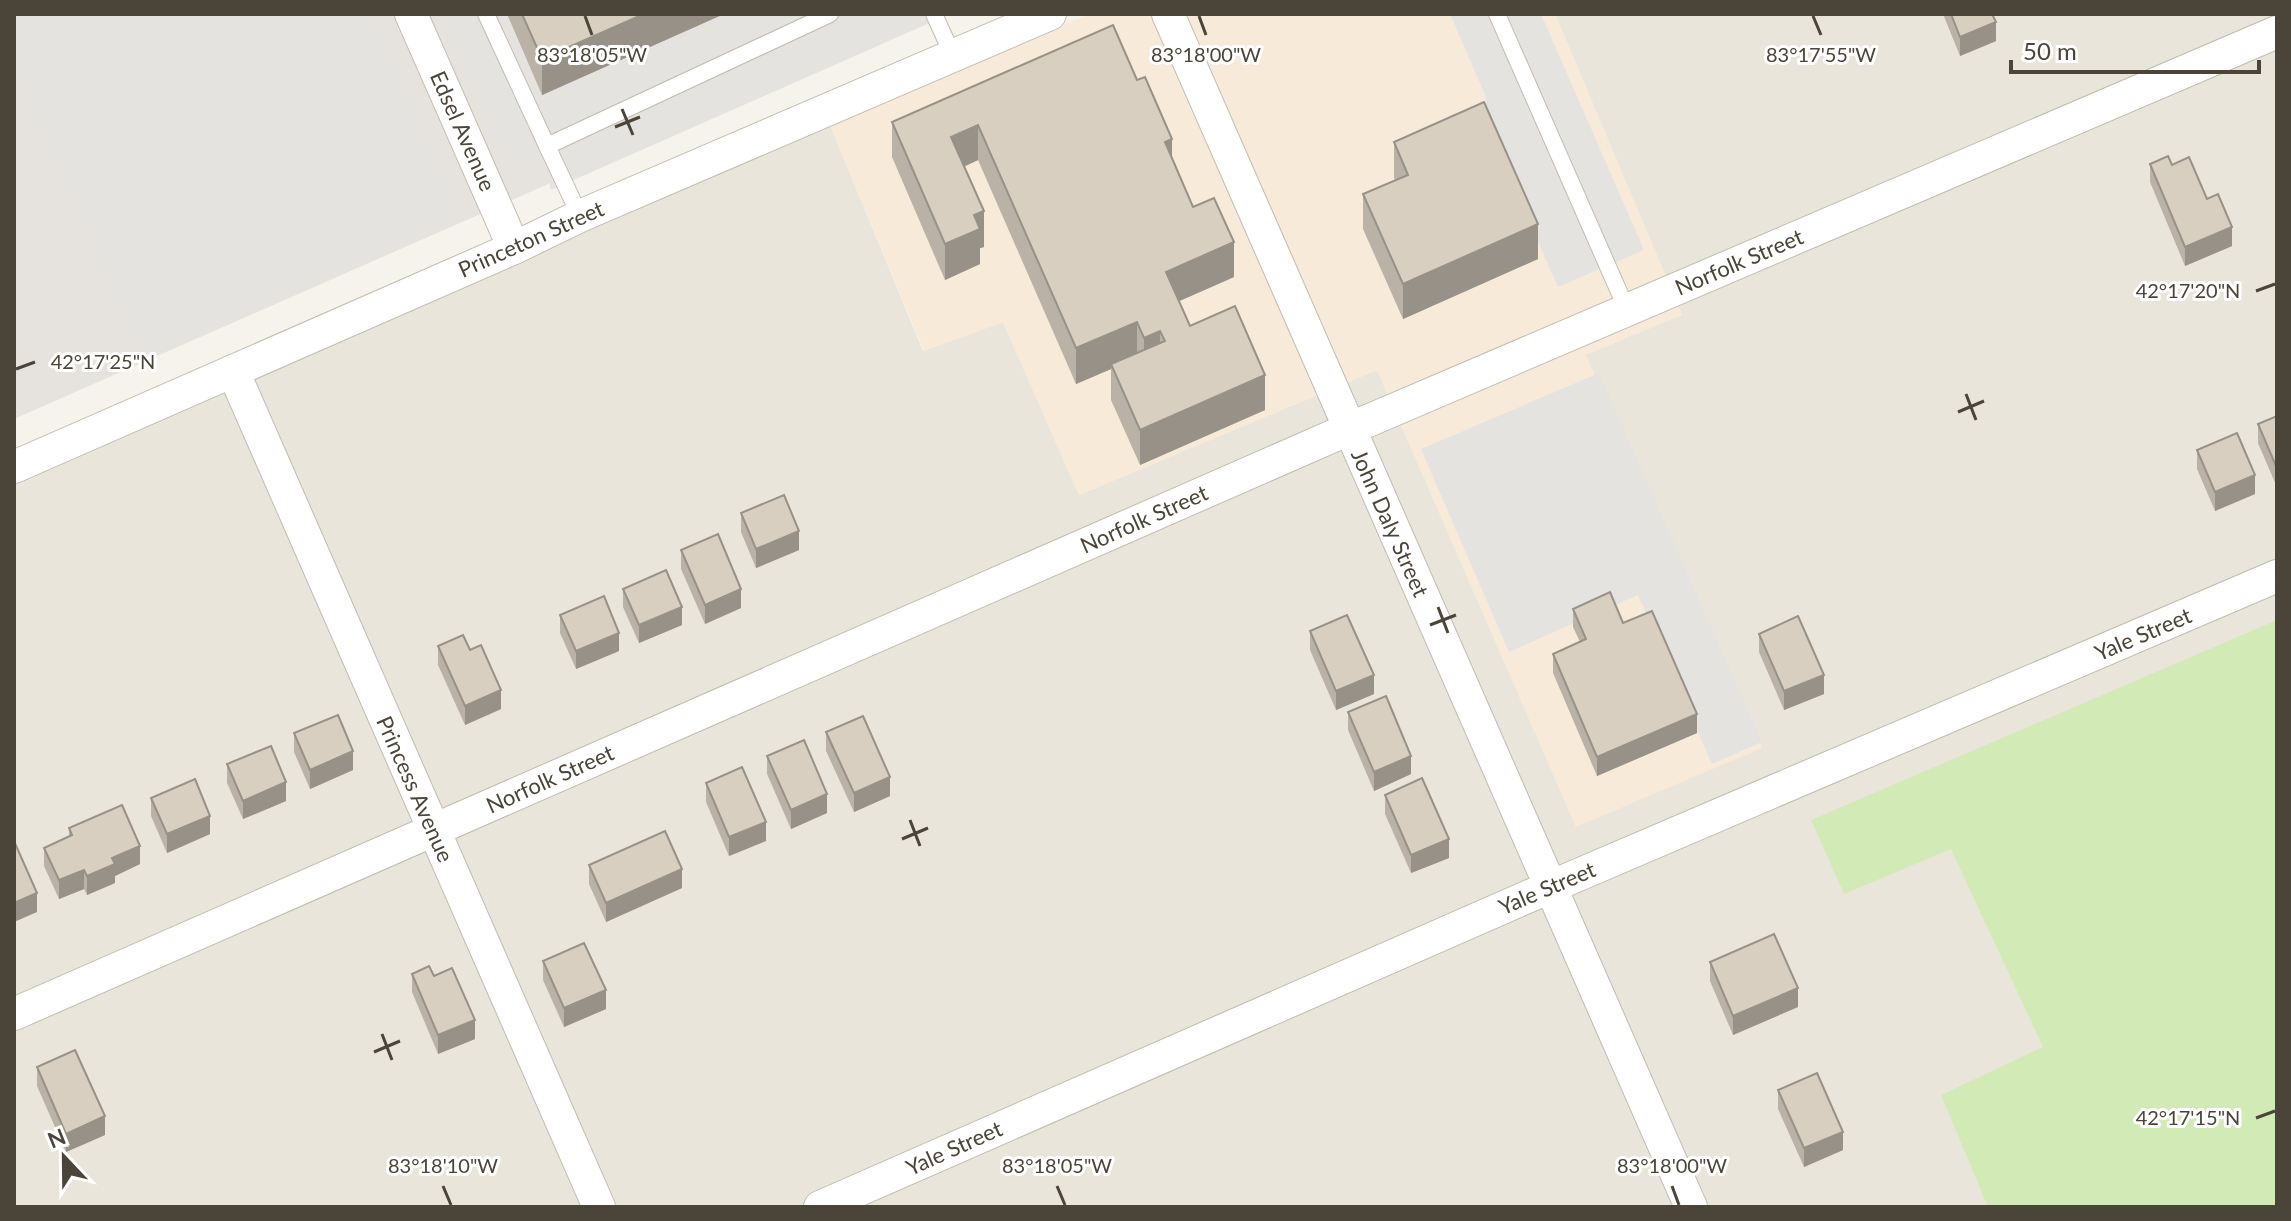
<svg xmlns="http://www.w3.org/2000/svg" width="2291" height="1221" viewBox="0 0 2291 1221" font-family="Lato,sans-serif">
<rect width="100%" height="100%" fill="#f6f3ec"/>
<polygon fill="#eae5da" points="1555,14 2277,14 2277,1207 14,1207 14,480 830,125 923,351 1003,322 1079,495 1377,370 1576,826 1761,747 1585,354 1682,315"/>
<polygon fill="#f7ead8" points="1089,14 1555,14 1682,315 1586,355 1762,748 1576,827 1377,370 1079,495 1003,322 924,351 830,125"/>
<polygon fill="#e6e2dd" points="14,14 935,14 14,419"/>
<polygon fill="#d2eab5" points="2277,620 2277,1207 1988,1207 1941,1095 2043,1047 1951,849 1844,894 1811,820"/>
<g fill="#e5e3e0">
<polygon points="14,14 372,14 462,218 142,359 14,70"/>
<polygon points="441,14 507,14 542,94 724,14 950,14 551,190 546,169 536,161 524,158 507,165"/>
<polygon points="1450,14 1541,14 1644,250 1558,287 1486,124 1486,97"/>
<polygon points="1599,373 1762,742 1712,764 1638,595 1509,652 1421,449"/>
</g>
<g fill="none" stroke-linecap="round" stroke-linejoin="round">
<defs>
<g id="lane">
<polyline points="486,14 547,146"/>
<polyline points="934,14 953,56"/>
<polyline points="1497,14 1627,310"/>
<polyline points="580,216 547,146 830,14"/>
</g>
<g id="street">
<polyline points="411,14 514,248"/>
<polyline points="1168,14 1691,1207"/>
<polyline points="233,371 599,1207"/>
<polyline points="14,467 514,248 580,216 1050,14"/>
<polyline points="14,1014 1349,429 2277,32"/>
<polyline points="820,1207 1550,887 2277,576"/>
</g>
</defs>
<use href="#lane" stroke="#c2bbae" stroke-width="18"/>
<use href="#street" stroke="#c2bbae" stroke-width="34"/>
<use href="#lane" stroke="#fff" stroke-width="16"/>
<use href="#street" stroke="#fff" stroke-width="32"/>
</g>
<g fill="#bab2a6">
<polygon points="507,14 724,14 542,95"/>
<polygon points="1943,14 1992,14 1996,41 1960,56"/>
<polygon points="1113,25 1193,207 1234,277 1179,301 1190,326 1265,410 1140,465 1111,400 1111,369 1076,384 978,160 964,167 984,247 980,248 980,264 945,280 892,157 892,122"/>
<polygon points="1394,142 1538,259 1403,319 1363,229 1363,194 1395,180 1394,178"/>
<polygon points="2150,164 2172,165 2207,199 2232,246 2185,266 2150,182"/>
<polygon points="2277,416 2276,485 2258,443 2258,424"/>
<polygon points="2197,450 2255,494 2215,511 2197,469"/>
<polygon points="741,513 799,550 756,568 741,532"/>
<polygon points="681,550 741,608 705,624 681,569"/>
<polygon points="623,589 682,625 639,643 623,607"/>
<polygon points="1573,609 1623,623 1697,733 1597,776 1553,673 1553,654 1580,642 1573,627"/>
<polygon points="560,615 619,651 576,669 560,633"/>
<polygon points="1310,631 1374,694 1336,710 1310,650"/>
<polygon points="1759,634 1824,694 1784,710 1759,652"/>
<polygon points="438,646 470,650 501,709 465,725 438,665"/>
<polygon points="1348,712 1411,774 1374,791 1348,730"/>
<polygon points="826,732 890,796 854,812 826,751"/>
<polygon points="294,733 353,770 310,789 294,752"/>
<polygon points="767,756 827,813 791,829 767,774"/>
<polygon points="227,764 286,801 243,819 227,783"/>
<polygon points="706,783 766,841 729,856 706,802"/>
<polygon points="1385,795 1449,858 1411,873 1385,814"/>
<polygon points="151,798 210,834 167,853 151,816"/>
<polygon points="69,828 140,864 115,876 115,883 87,895 84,889 59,899 44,866 44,848 69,836"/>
<polygon points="589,865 682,888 606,922 589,884"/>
<polygon points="543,961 606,1009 564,1027 543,980"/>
<polygon points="1710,962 1798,1007 1733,1035 1710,981"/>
<polygon points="412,974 434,976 475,1039 438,1054 412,992"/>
<polygon points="37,1067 105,1135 66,1152 37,1086"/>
<polygon points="1778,1090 1843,1150 1804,1167 1778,1109"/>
</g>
<g fill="#979187">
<polygon points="644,14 724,14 542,95 542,59"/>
<polygon points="1996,22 1996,41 1960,56 1960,37"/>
<polygon points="978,125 978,160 951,172 951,137"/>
<polygon points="1172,139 1172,174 1165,142"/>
<polygon points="984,211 984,247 980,248 980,264 945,280 945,244 974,215"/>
<polygon points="1538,224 1538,259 1403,319 1403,284"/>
<polygon points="2232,227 2232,246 2185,266 2185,247"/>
<polygon points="1234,242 1234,277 1166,307 1166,272"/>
<polygon points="1137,322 1137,357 1111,364 1111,369 1076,384 1076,348"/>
<polygon points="1160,331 1160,366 1144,373 1144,338"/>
<polygon points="1265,375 1265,410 1140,465 1140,430"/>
<polygon points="2255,475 2255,494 2215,511 2215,492"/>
<polygon points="799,531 799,550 756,568 756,549"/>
<polygon points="741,589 741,608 705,624 705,605"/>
<polygon points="682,607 682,625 639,643 639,625"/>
<polygon points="619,633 619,651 576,669 576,651"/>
<polygon points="1374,675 1374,694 1336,710 1336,691"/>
<polygon points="1824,675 1824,694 1784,710 1784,691"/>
<polygon points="501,690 501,709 465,725 465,706"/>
<polygon points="1697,714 1697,733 1597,776 1597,757"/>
<polygon points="353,751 353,770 310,789 310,770"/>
<polygon points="1411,756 1411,774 1374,791 1374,772"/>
<polygon points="890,777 890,796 854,812 854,793"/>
<polygon points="286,782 286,801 243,819 243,801"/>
<polygon points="827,794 827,813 791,829 791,810"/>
<polygon points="210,816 210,834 167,853 167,834"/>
<polygon points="766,822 766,841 729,856 729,837"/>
<polygon points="1449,839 1449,858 1411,873 1411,855"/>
<polygon points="140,846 140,864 115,876 115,883 87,895 87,876 112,858"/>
<polygon points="682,869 682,888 606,922 606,903"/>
<polygon points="84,870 84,889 59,899 59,880"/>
<polygon points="37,893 37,912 14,922 14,903"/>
<polygon points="1798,988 1798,1007 1733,1035 1733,1016"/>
<polygon points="606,990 606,1009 564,1027 564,1008"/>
<polygon points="475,1020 475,1039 438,1054 438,1035"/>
<polygon points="105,1116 105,1135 66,1152 66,1134"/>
<polygon points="1843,1132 1843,1150 1804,1167 1804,1148"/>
</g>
<g fill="#d8cfc1" stroke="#979187" stroke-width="2">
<polygon points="522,14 644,14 542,59"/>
<polygon points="1951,14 1992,14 1996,22 1960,37"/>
<polygon points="1113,25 1137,80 1145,77 1172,139 1165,142 1193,207 1214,198 1234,242 1166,272 1190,326 1235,306 1265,375 1140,430 1111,364 1165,341 1160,331 1144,338 1137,322 1076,348 978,125 951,137 984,211 974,215 980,229 945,244 892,122"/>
<polygon points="1484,102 1538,224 1403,284 1363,194 1408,175 1394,142"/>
<polygon points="2168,156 2172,165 2189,157 2207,199 2218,194 2232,227 2185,247 2150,164"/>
<polygon points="2277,416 2277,466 2276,466 2258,424"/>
<polygon points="2237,433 2255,475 2215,492 2197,450"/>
<polygon points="784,495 799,531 756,549 741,513"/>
<polygon points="718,534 741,589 705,605 681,550"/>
<polygon points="666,570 682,607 639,625 623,589"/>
<polygon points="1610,592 1623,623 1652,611 1697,714 1597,757 1553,654 1586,639 1573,609"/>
<polygon points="604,596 619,633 576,651 560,615"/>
<polygon points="1347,615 1374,675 1336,691 1310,631"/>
<polygon points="1798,616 1824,675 1784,691 1759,634"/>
<polygon points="463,635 470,650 481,645 501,690 465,706 438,646"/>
<polygon points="1386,696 1411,756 1374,772 1348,712"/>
<polygon points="338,715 353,751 310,770 294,733"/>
<polygon points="863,716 890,777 854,793 826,732"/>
<polygon points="804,740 827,794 791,810 767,756"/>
<polygon points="271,746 286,782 243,801 227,764"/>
<polygon points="742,767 766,822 729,837 706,783"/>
<polygon points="1422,778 1449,839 1411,855 1385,795"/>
<polygon points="195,779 210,816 167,834 151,798"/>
<polygon points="122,805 140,846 112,858 115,864 87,876 84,870 59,880 44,848 72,835 69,828"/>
<polygon points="665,831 682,869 606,903 589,865"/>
<polygon points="14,841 37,893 14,903"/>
<polygon points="1774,934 1798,988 1733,1016 1710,962"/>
<polygon points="584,943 606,990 564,1008 543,961"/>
<polygon points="429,966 434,976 452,968 475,1020 438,1035 412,974"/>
<polygon points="75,1050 105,1116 66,1134 37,1067"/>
<polygon points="1817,1073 1843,1132 1804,1148 1778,1090"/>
</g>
<path fill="none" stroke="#4b4439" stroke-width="3" d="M585,16L592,35M1199,16L1206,35M1813,16L1821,35M622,109L633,135M615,127L640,117M2256,291L2275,284M16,369L35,362M1966,394L1976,420M1958,412L1984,401M1438,607L1448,633M1430,625L1456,615M910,820L920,846M902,839L928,828M382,1034L392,1060M374,1052L400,1041M2256,1118L2275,1111M443,1186L451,1205M1057,1186L1065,1205M1672,1186L1679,1205"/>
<g text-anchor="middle" stroke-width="6" stroke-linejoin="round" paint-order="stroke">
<g font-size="22" fill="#4b4439" stroke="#fff">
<text transform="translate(463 131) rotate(66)" y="8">Edsel Avenue</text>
<text transform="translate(531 239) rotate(-24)" y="8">Princeton Street</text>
<text transform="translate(1739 262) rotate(-23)" y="8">Norfolk Street</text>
<text transform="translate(1144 519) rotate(-24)" y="8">Norfolk Street</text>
<text transform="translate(1390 523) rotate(66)" y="8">John Daly Street</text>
<text transform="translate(2143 634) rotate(-23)" y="8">Yale Street</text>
<text transform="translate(550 779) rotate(-24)" y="8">Norfolk Street</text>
<text transform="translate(415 789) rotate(66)" y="8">Princess Avenue</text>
<text transform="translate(1547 888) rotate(-23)" y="8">Yale Street</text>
<text transform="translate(954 1148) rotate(-24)" y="8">Yale Street</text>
</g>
</g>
<g font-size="20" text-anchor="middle" fill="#4b4439" stroke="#fff" stroke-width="6" stroke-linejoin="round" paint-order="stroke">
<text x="592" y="62">83°18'05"W</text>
<text x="1206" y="62">83°18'00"W</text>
<text x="1821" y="62">83°17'55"W</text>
<text x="2188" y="298">42°17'20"N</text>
<text x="103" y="369">42°17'25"N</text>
<text x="2188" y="1125">42°17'15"N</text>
<text x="443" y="1173">83°18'10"W</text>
<text x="1057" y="1173">83°18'05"W</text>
<text x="1672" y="1173">83°18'00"W</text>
</g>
<rect width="2291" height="1221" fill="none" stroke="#4b4439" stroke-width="32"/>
<g transform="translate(64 1157) rotate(338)" stroke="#ffffff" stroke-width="6" paint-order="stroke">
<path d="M0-6L14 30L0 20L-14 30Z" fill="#4b4439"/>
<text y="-12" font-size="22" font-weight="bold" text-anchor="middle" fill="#4b4439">N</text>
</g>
<path d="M2011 60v12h248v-12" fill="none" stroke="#4b4439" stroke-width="4"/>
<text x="2023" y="60" font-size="24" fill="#4b4439" stroke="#ffffff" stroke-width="6" paint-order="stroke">50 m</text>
</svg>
